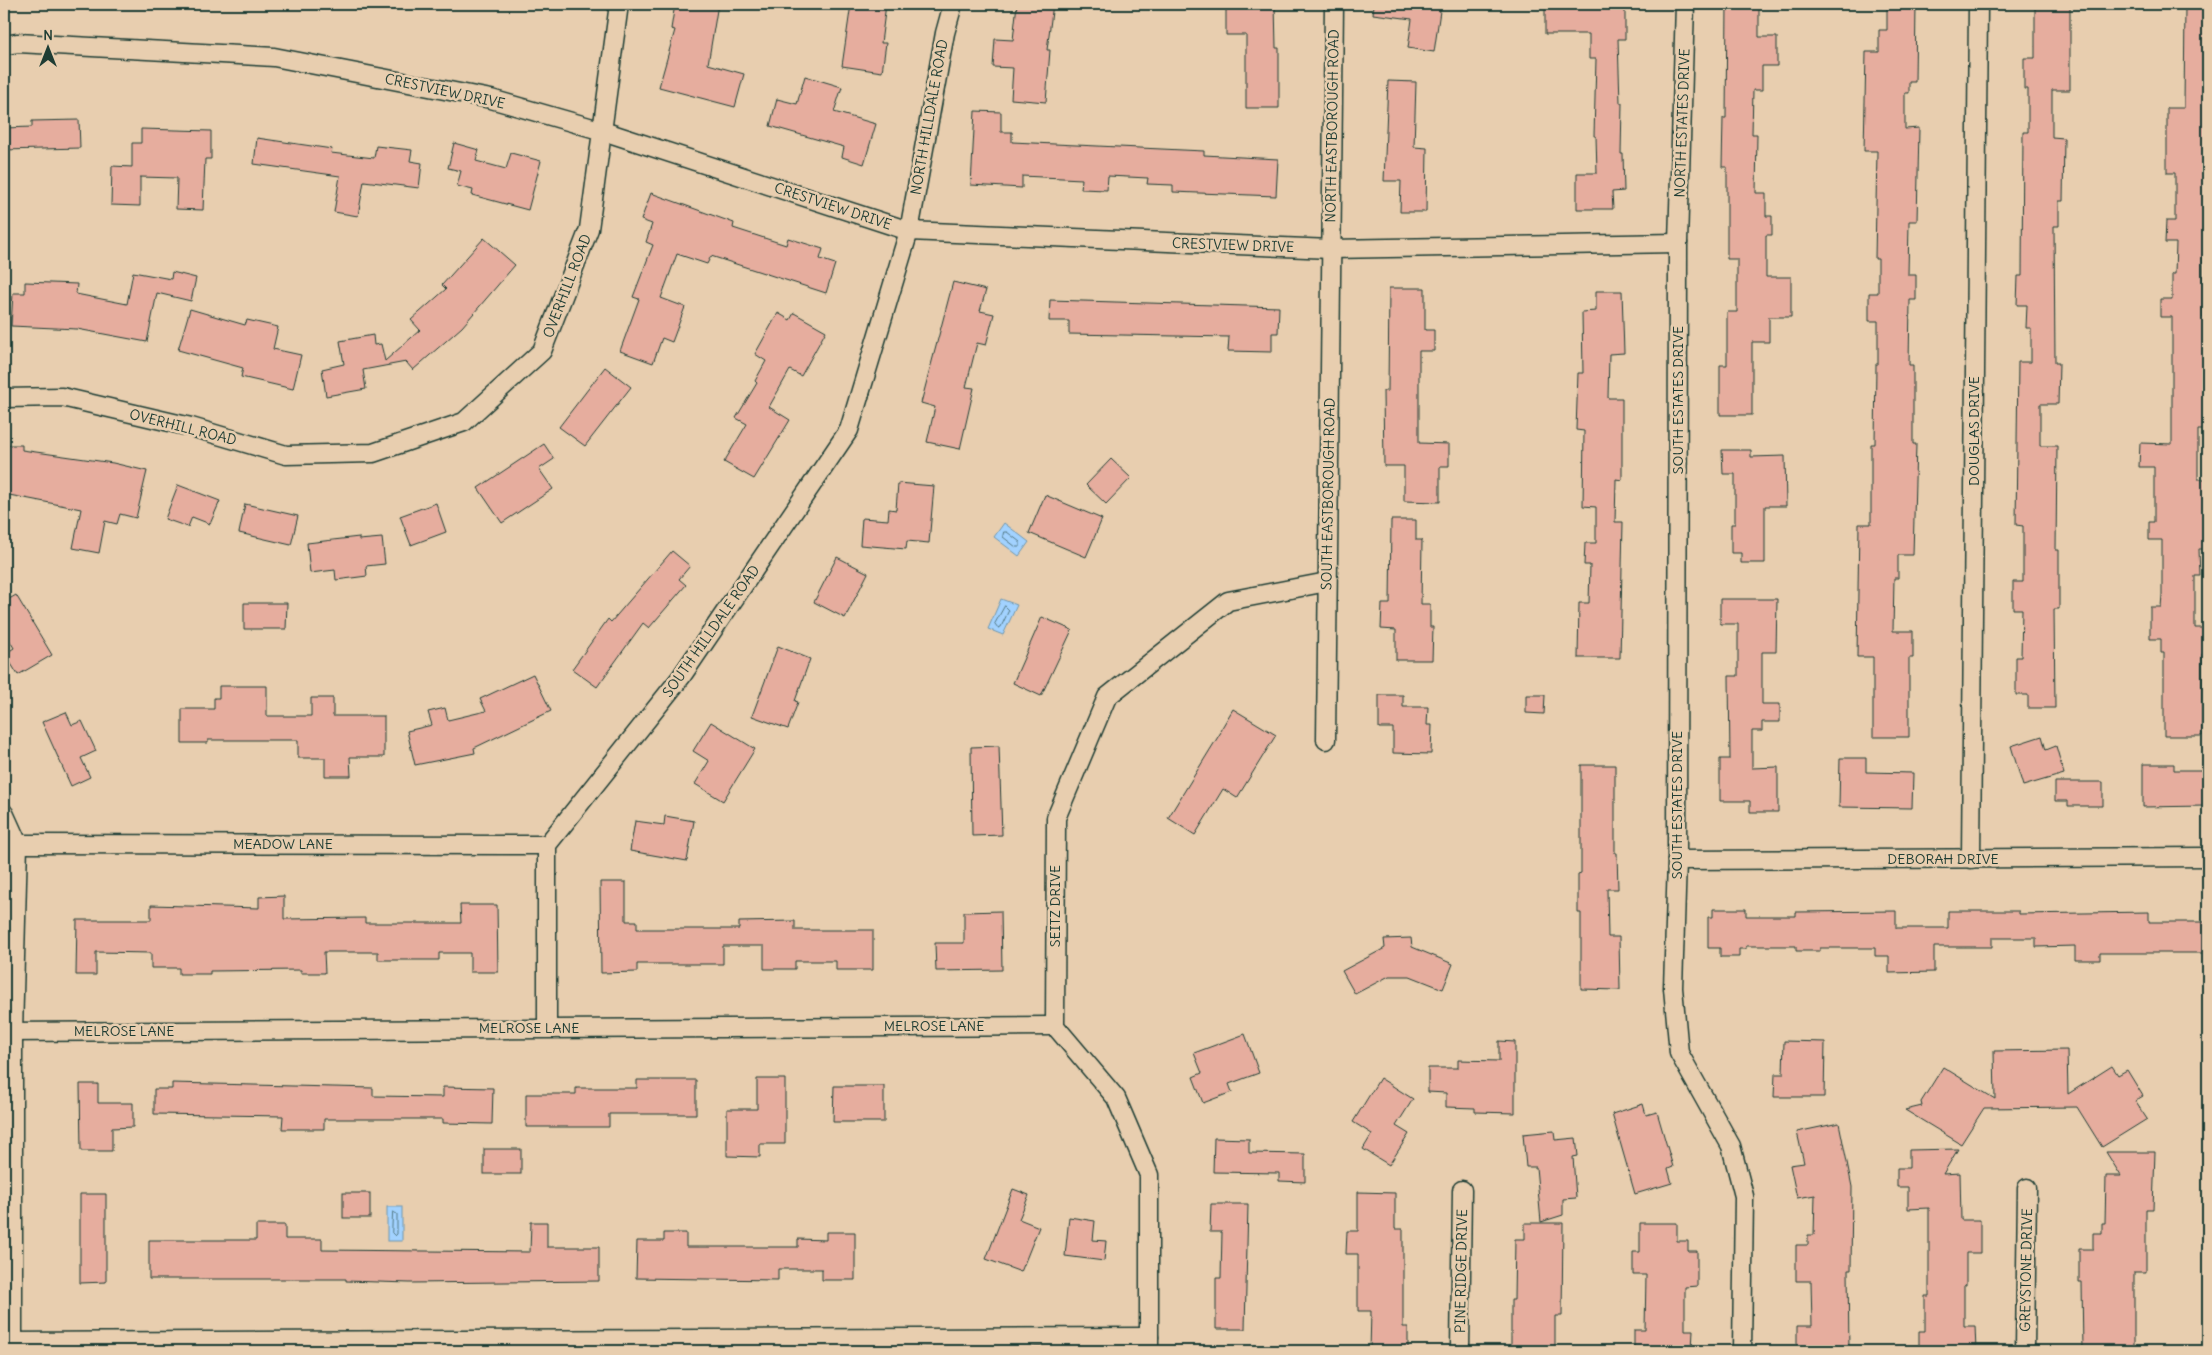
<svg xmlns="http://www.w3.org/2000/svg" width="2212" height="1355" viewBox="0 0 2212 1355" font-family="Delius,sans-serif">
<rect width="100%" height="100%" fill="#e8ceaf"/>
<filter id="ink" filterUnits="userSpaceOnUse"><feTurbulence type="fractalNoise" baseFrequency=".02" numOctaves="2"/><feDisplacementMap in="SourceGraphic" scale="10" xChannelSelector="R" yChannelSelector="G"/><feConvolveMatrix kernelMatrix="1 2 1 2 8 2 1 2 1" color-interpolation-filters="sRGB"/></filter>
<g filter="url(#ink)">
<g fill="#a2d2ff" stroke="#6e96ae">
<polygon points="1004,523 1029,542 1019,556 994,537"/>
<polygon points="1001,599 1017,605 1003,635 988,629"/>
<rect x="387" y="1207" width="15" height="34"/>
</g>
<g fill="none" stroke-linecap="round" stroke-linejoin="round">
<g stroke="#537985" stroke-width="1">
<polygon points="1004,532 1007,532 1020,542 1020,547 1016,547 1003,537"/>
<polygon points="1005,606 1009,610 1001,627 998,628 995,624"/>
<polygon points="393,1212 397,1214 397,1234 395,1236 392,1233"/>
</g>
</g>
<g fill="#e6ad9e" stroke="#1f3d34">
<polygon points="675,4 718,4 708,64 744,74 735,107 659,87 675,30 671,29"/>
<polygon points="851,4 870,7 870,4 886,4 881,43 886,43 882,72 842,66"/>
<polygon points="1017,4 1053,4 1047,50 1050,50 1046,102 1011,99 1013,68 993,67 995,39 1013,40"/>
<polygon points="1226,4 1275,4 1276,48 1279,48 1279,108 1246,108 1246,35 1226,35"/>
<polygon points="1374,4 1441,4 1434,52 1408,48 1412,19 1373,14"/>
<polygon points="1545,4 1625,5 1625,39 1618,39 1620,103 1622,103 1621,154 1623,154 1624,191 1612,192 1613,209 1577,209 1577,173 1597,173 1596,136 1594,136 1596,59 1589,59 1589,34 1545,34"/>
<polygon points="1727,4 1759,4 1759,37 1777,37 1777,66 1762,66 1762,90 1753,90 1752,134 1757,134 1756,193 1766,193 1766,216 1772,216 1772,235 1766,235 1766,277 1791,277 1791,317 1769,317 1769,342 1752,342 1752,415 1720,415 1720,365 1727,365 1727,312 1737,312 1737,259 1727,259 1727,167 1722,167 1723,118 1726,118"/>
<polygon points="1887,4 1916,4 1915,82 1909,82 1909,93 1905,93 1905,129 1919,128 1917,221 1909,221 1908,275 1916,275 1916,300 1910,300 1909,365 1913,365 1913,444 1916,444 1913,555 1898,555 1898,578 1894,578 1893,631 1913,631 1913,658 1909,658 1909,737 1873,737 1873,657 1857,657 1859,524 1871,524 1871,444 1875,444 1876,364 1878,364 1878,321 1869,321 1869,293 1878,293 1878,259 1875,259 1877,151 1864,151 1866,52 1879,52 1879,30 1887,30"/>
<polygon points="2035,4 2070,4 2070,90 2052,90 2052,137 2064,138 2063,201 2059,201 2059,226 2054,226 2055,363 2059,363 2058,404 2040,404 2040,446 2057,446 2056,550 2059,550 2059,609 2054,609 2055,708 2028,708 2028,695 2016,695 2016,657 2021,657 2022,609 2013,609 2013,582 2023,582 2023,526 2016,525 2018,362 2031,362 2031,328 2026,328 2027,305 2017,305 2018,276 2022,276 2023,132 2028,132 2028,89 2024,89 2024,58 2035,58"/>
<polygon points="2185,4 2208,4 2208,254 2203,254 2203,317 2208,317 2208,342 2206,342 2205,430 2198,430 2198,479 2208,479 2208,503 2207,503 2207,549 2199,549 2200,576 2195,576 2195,628 2207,628 2206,654 2202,654 2202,736 2164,736 2164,653 2161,653 2161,639 2150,639 2150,607 2161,607 2162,595 2162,540 2149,540 2149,522 2154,522 2154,467 2139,467 2140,443 2172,444 2172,317 2160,317 2160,299 2172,299 2172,274 2175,274 2176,243 2165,243 2166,221 2175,221 2175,173 2167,173 2167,108 2184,108"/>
<polygon points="805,76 842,87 834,112 876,124 864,164 842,157 844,147 770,126 777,99 797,104"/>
<polygon points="1388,81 1416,82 1414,147 1427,148 1426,212 1400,212 1401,181 1384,181"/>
<polygon points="975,111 1001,112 1001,132 1012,132 1012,142 1204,151 1204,155 1278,159 1276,196 1173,192 1173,185 1147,184 1148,178 1108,176 1107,190 1081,189 1082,179 1022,176 1022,188 971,185"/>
<polygon points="79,120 80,148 4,150 4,128 32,127 32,121"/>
<polygon points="141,129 211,131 211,159 205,159 203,210 176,209 177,178 140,177 140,206 111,205 112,166 132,167 132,143 141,143"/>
<polygon points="257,138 332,149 331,153 374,158 376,146 412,150 410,161 422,163 419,188 364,181 358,216 334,212 340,176 254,164"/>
<polygon points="454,143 479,150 476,161 506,169 511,153 541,161 528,210 472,195 473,190 457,186 461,171 448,168"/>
<polygon points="651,193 734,223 733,228 786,245 788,238 823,249 820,259 835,264 826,293 711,256 707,264 677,254 661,298 685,307 672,342 662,338 653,363 620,351 639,299 633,297 653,245 646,242 652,224 641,220"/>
<polygon points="484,238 515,265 462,327 413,370 406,362 363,370 366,389 326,396 322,369 344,364 340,341 373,335 374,345 381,344 385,361 420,330 411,320 446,289 442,285"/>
<polygon points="133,272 171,279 172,272 196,278 191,301 157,293 147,342 77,329 11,326 13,293 25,293 25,282 77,284 76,294 127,304"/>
<polygon points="953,282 986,290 980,311 994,314 986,345 977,343 966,387 974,388 960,449 927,442 935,407 921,403"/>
<polygon points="1389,288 1425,288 1425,330 1434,330 1434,351 1419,351 1419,443 1449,444 1449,466 1440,466 1440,502 1404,501 1404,466 1384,466 1383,391 1388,391"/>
<polygon points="1596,291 1622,291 1624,353 1609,354 1608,398 1622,398 1622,480 1616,479 1615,522 1623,522 1620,658 1578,658 1579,603 1589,603 1590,565 1584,565 1585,543 1596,543 1596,507 1583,506 1584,431 1576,430 1578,373 1583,373 1582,312 1596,311"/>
<polygon points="1050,300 1279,307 1278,333 1272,333 1272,352 1228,351 1229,337 1069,334 1069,321 1049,321"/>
<polygon points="190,309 245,325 247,320 278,327 273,349 301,355 293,389 241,377 243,368 178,350"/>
<polygon points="778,313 790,320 794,313 826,331 801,376 790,370 769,407 790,420 754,479 724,462 747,424 736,418 757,383 755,381 766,361 755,354"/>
<polygon points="605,367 631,387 585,446 559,427"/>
<polygon points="544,444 554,459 539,469 553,489 502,523 478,488"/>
<polygon points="4,445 22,445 22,450 113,463 147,471 136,518 120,514 117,524 105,521 99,553 73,548 81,509 4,494"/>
<polygon points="1722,450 1751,450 1751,457 1785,456 1786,506 1765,506 1765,563 1741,563 1741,553 1731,553 1731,524 1735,524 1735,474 1723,474"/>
<polygon points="1111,459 1131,478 1106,504 1086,485"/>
<polygon points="898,483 934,486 929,543 907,541 906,549 860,545 862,518 888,520 889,509 896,510"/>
<polygon points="178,485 220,501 210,524 192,517 188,527 165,519"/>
<polygon points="1045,495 1102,519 1086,557 1029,533"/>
<polygon points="436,503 446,532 411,545 400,516"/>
<polygon points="245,504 298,516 291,545 239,533"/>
<polygon points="1391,520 1416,520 1416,540 1422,540 1421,604 1430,604 1430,627 1433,627 1432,660 1396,660 1396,630 1381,629 1382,604 1390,604"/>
<polygon points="359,537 359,540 382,538 385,564 366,566 367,576 336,580 335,570 310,573 307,543"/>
<polygon points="672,551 690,566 679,579 686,585 649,628 643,623 597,687 572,669 608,619 611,622"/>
<polygon points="837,557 868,573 845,618 814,602"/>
<polygon points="16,595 52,655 18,675 5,654 14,648 4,631 4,602"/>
<polygon points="1720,599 1777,599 1776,652 1762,652 1762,704 1780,704 1780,722 1762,722 1762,731 1752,731 1752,768 1778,767 1778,812 1750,812 1750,801 1720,801 1720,759 1730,759 1729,676 1738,676 1738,624 1720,624"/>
<polygon points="244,603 287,603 286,629 244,629"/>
<polygon points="1042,617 1072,630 1041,696 1013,683"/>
<polygon points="778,646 810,659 795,701 798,702 788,729 752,716"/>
<polygon points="533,674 551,711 474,748 475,753 415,765 407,731 432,725 428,712 445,708 448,720 486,711 480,699"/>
<polygon points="219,686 267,686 267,716 311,716 311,698 333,698 333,716 384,716 384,757 350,757 351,776 325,776 325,758 298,758 298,740 208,740 208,743 182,743 182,709 214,709 214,698 219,698"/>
<polygon points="1379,695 1403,695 1403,707 1428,707 1427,725 1432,725 1431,754 1393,753 1393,728 1379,728"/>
<polygon points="1526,695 1545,695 1544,714 1526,713"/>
<polygon points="1233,709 1276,735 1237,798 1223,789 1195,835 1168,818 1221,732 1220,731"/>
<polygon points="66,712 72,725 82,721 96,751 81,758 90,777 71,786 42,722"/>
<polygon points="711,722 755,749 723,801 695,784 709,761 693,751"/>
<polygon points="2042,736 2046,750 2056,746 2064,774 2023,786 2011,746"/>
<polygon points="999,746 1002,835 972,836 971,747"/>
<polygon points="1840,758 1866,758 1866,772 1913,773 1912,808 1839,807"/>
<polygon points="2143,764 2174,764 2174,770 2205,770 2205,806 2143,807"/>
<polygon points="1581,765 1615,765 1615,853 1617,853 1618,889 1607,889 1608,937 1619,937 1620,990 1581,989 1581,913 1578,913 1578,874 1581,873"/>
<polygon points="2055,782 2103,782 2103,806 2068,806 2068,801 2055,801"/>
<polygon points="665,816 694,821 687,861 630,851 635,821 664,825"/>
<polygon points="600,882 626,882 626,921 637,921 637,929 739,929 739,922 795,921 795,930 873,930 873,970 836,970 836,961 795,961 795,969 764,969 764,946 723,946 723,964 637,964 637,972 601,973"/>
<polygon points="284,896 284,919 365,918 365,923 461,923 460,905 497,905 498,972 470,972 470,953 439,953 439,960 378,960 378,952 324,952 325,973 301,973 301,970 210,971 210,974 179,974 179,968 151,968 151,953 96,952 96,975 76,975 77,920 151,920 151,905 259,908 259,897"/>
<polygon points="1713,909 1746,909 1746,916 1796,916 1796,912 1896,911 1896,928 1948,928 1948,911 2019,911 2019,914 2149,912 2149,922 2208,922 2208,953 2100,953 2100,960 2075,960 2075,946 2036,947 2036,938 1992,938 1992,947 1934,947 1934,972 1889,973 1889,956 1875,956 1875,948 1820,948 1820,951 1796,951 1796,946 1746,946 1746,949 1739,949 1739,957 1720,957 1720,948 1708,948 1708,917 1713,917"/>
<polygon points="1001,911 1002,970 936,971 935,943 964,943 964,912"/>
<polygon points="1411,938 1412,947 1453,964 1443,989 1410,976 1389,976 1355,994 1342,971 1385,948 1384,939"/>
<polygon points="1245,1034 1259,1073 1229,1084 1232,1092 1203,1103 1193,1077 1202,1073 1194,1053"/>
<polygon points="1499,1041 1515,1042 1515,1113 1475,1112 1475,1108 1446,1107 1446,1093 1428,1092 1428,1068 1458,1068 1458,1060 1499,1061"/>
<polygon points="1784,1041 1825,1042 1824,1097 1774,1097 1775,1074 1783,1074"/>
<polygon points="2067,1050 2068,1094 2112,1066 2118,1075 2127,1070 2143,1096 2135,1101 2147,1119 2102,1147 2077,1107 1984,1108 1961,1144 1905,1110 1922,1106 1921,1102 1943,1067 1995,1099 1994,1051"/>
<polygon points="1380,1078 1413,1099 1396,1126 1409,1134 1389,1165 1363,1149 1372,1134 1353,1122"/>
<polygon points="757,1079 785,1079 785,1144 760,1144 760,1157 727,1156 727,1109 757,1109"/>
<polygon points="637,1080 696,1080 696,1114 609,1114 609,1127 526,1127 526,1094 576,1094 576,1088 637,1088"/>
<polygon points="172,1083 373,1088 373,1096 443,1097 443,1087 493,1088 492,1124 443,1123 443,1119 324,1119 324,1129 282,1129 283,1116 154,1114 154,1089 172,1089"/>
<polygon points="80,1084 98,1084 98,1103 133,1103 133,1127 112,1128 112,1151 81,1151"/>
<polygon points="834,1086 884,1086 884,1122 833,1122"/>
<polygon points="1643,1104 1646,1115 1657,1112 1673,1167 1668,1169 1672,1183 1635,1194 1612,1114"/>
<polygon points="1839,1123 1852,1187 1851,1270 1848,1270 1849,1351 1797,1351 1797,1326 1812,1326 1811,1281 1796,1281 1796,1245 1808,1245 1808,1235 1814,1235 1815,1195 1797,1198 1790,1165 1804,1163 1797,1132"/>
<polygon points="1554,1131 1555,1140 1576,1138 1578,1156 1573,1157 1576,1198 1563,1199 1563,1215 1541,1222 1536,1167 1526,1167 1523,1134"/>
<polygon points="1214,1138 1249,1139 1249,1153 1305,1154 1305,1182 1279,1181 1279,1173 1213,1172"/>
<rect x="484" y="1149" width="37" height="25"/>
<polygon points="1958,1149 1943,1174 1960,1173 1961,1220 1980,1220 1980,1253 1966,1253 1966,1285 1964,1285 1964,1326 1975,1326 1976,1351 1919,1351 1919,1331 1925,1331 1925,1296 1929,1296 1929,1208 1908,1209 1908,1187 1897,1187 1897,1168 1909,1168 1909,1150"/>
<polygon points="2106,1152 2155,1152 2153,1209 2146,1209 2146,1272 2134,1272 2134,1351 2083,1351 2082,1282 2079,1282 2079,1249 2093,1249 2093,1233 2102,1233 2102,1223 2105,1223 2106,1176 2121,1176"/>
<polygon points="1013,1189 1029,1195 1019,1219 1039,1227 1021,1272 986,1259"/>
<polygon points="1358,1192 1395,1193 1395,1229 1403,1229 1403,1327 1408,1327 1408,1351 1370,1351 1371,1311 1358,1311 1358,1254 1346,1254 1347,1231 1358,1231"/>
<rect x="343" y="1193" width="27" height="25"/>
<polygon points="80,1194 106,1194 106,1282 80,1283"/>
<polygon points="1211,1204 1248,1204 1245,1329 1216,1329 1216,1278 1221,1278 1222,1232 1210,1232"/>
<polygon points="1069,1217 1095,1221 1093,1240 1106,1241 1104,1261 1065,1256"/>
<polygon points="531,1222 547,1222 547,1247 599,1247 599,1281 410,1283 346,1281 346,1279 149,1279 149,1240 256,1240 256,1225 285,1225 285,1239 322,1239 322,1250 530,1252"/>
<polygon points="1525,1223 1563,1223 1562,1316 1555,1316 1555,1349 1511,1351 1511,1300 1514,1300 1515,1239 1525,1239"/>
<polygon points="1640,1223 1677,1223 1677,1241 1688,1241 1688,1251 1697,1251 1697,1286 1685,1287 1685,1330 1693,1330 1692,1351 1634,1351 1634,1330 1645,1330 1646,1275 1633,1275 1633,1252 1640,1252"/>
<polygon points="826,1232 855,1232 855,1280 822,1280 822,1269 778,1269 778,1280 636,1278 637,1241 664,1241 664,1233 686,1233 686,1247 798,1247 798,1239 826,1240"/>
</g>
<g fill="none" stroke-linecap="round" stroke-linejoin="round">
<defs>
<g id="minor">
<polyline points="1685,4 1678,243 1677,860 1673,988 1679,1053 1731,1146 1744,1196 1742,1351"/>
<polyline points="4,45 18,43 274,57 491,99 603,131 909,231 1331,249 1678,243"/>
<polyline points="4,398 62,397 191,427 286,455 373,453 464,422 542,351 589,229 619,4"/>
<polyline points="1326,740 1334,4"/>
<polyline points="4,813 18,844 13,1032 13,1351"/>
<polyline points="18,844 547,845"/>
<polyline points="1971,859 1978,4"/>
<polyline points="1677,860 2208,857"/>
<polyline points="547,1027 547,845 681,677 849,430 909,231 945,33 953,4"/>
<polyline points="4,1032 1055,1026"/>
<polyline points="4,1342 1149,1337"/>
<polyline points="1149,1351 1149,1175 1116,1098 1055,1026 1056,818 1107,697 1228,601 1327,582"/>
<polyline points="1460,1351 1462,1190"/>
<polyline points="2025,1351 2027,1188"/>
</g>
</defs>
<use href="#minor" stroke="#1f3d34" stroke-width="21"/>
<use href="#minor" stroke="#e8ceaf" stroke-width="18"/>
</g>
</g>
<g text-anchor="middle" stroke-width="5" stroke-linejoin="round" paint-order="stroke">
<g font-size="14" fill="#1f3d34" stroke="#e8ceaf">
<text transform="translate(445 91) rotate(12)" y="5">CRESTVIEW DRIVE</text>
<text transform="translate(929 117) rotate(-80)" y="5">NORTH HILLDALE ROAD</text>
<text transform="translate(1682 123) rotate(-88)" y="5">NORTH ESTATES DRIVE</text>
<text transform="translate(1332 126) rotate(-89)" y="5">NORTH EASTBOROUGH ROAD</text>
<text transform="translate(833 206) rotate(18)" y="5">CRESTVIEW DRIVE</text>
<text transform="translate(1233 245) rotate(2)" y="5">CRESTVIEW DRIVE</text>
<text transform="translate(567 286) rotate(-69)" y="5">OVERHILL ROAD</text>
<text transform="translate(1678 400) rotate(-90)" y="5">SOUTH ESTATES DRIVE</text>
<text transform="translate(183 427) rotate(14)" y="5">OVERHILL ROAD</text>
<text transform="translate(1974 431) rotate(-90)" y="5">DOUGLAS DRIVE</text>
<text transform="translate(1328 494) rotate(-89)" y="5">SOUTH EASTBOROUGH ROAD</text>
<text transform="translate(711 631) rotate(-55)" y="5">SOUTH HILLDALE ROAD</text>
<text transform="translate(1677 805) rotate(-90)" y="5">SOUTH ESTATES DRIVE</text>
<text x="283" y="849">MEADOW LANE</text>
<text x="1943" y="864">DEBORAH DRIVE</text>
<text transform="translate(1055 906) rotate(-90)" y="5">SEITZ DRIVE</text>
<text x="934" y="1031">MELROSE LANE</text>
<text x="529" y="1033">MELROSE LANE</text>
<text x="124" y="1036">MELROSE LANE</text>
<text transform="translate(2026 1270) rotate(-89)" y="5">GREYSTONE DRIVE</text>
<text transform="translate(1461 1271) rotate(-89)" y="5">PINE RIDGE DRIVE</text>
</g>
</g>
<rect width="2212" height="1355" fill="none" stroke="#e8ceaf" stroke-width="20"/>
<rect x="10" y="10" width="2192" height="1335" fill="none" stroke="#1f3d34" stroke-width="2" filter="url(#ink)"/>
<g transform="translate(48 48)" stroke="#e8ceaf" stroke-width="4" paint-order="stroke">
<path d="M0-4L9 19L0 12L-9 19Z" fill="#1f3d34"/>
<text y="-8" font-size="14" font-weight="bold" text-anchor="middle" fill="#1f3d34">N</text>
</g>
</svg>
